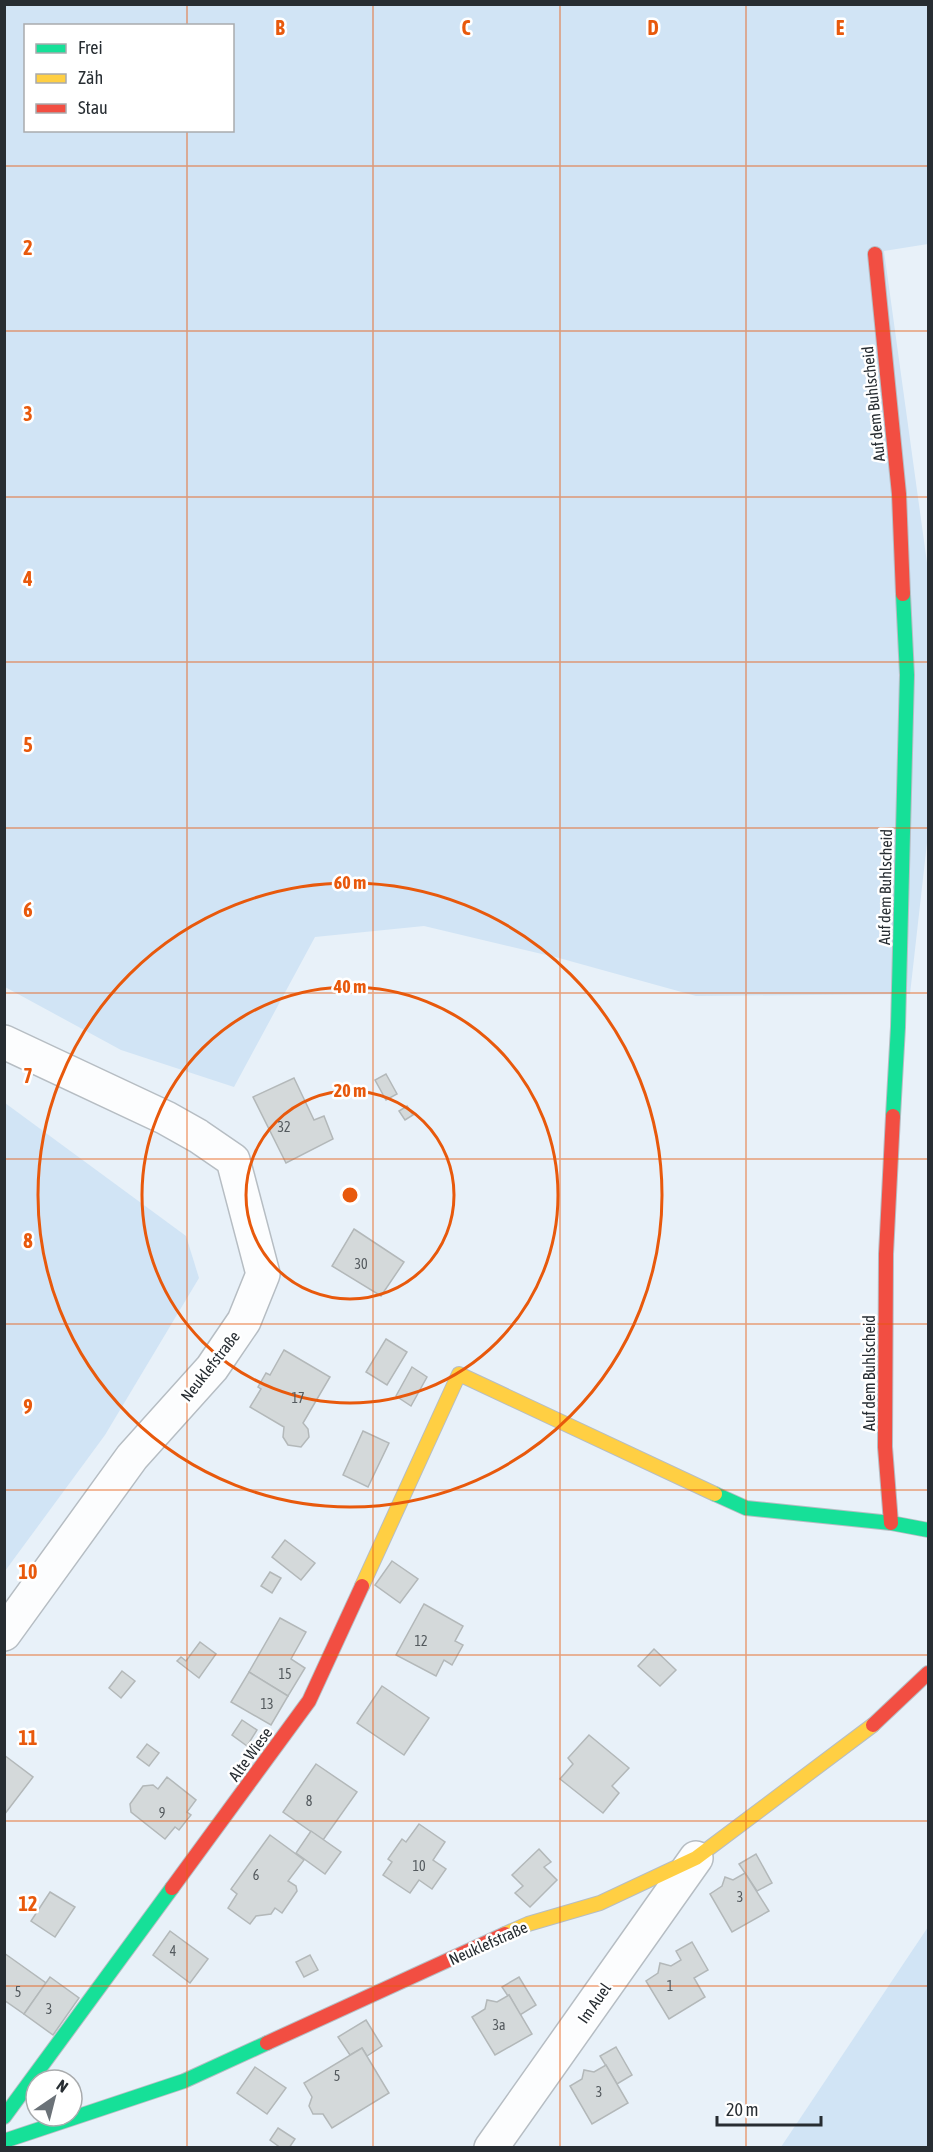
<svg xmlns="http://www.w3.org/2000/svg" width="933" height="2152" viewBox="0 0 933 2152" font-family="'Asap Condensed',sans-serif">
<rect width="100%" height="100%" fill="#e8f1f9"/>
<g fill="#d1e4f5" fill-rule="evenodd">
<path d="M4,5H928V244L884,251L928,570V834L910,994L696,996L559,958L424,926L315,937L234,1087L121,1050L5,987ZM26,26H232V130H26Z"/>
<polygon points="5,1103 186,1236 199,1278 105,1435 5,1571"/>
<polygon points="928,1927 928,2147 781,2147"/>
</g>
<g fill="#d4d9da" stroke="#b3b8b9" stroke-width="1.5">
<polygon points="386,1074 397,1094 386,1100 375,1080"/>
<polygon points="294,1078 314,1120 324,1116 333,1139 286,1163 253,1097"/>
<polygon points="407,1106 413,1115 405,1120 399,1111"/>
<polygon points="354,1229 404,1262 381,1296 332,1266"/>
<polygon points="386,1339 407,1352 387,1385 366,1372"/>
<polygon points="284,1350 330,1377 303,1423 308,1429 309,1437 301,1447 288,1445 283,1437 284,1427 250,1407 261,1389 258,1387 266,1373 270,1375"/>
<polygon points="412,1367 427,1377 411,1406 396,1396"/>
<polygon points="363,1431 389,1443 368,1487 343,1475"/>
<polygon points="285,1540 315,1563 301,1580 272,1557"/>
<polygon points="392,1561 418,1579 400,1603 375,1585"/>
<polygon points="270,1572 281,1578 272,1593 261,1586"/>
<polygon points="424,1604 463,1626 455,1641 463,1645 452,1665 444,1660 436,1676 396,1655"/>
<polygon points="280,1618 306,1632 291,1659 305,1668 288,1696 249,1672"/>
<polygon points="200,1642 216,1654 199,1678 177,1661 181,1657 186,1661"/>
<polygon points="654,1649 676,1670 660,1686 638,1666"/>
<polygon points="122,1671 135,1681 121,1698 109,1688"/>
<polygon points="249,1672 288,1696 271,1725 231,1702"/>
<polygon points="382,1686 429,1718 404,1755 357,1723"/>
<polygon points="242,1720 257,1730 247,1746 232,1735"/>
<polygon points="589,1735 629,1768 612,1786 619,1793 603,1813 560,1779 573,1764 568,1758"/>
<polygon points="147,1744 159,1753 149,1766 137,1757"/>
<polygon points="4,1755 33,1777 4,1815"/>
<polygon points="316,1764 357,1792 323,1840 283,1812"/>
<polygon points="167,1777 196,1800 187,1812 191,1815 179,1830 175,1827 165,1839 131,1812 130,1804 143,1786 153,1785 158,1789"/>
<polygon points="419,1824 445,1842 433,1860 446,1869 432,1889 419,1880 410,1893 383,1875 392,1862 388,1859 402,1839 406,1842"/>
<polygon points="311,1831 341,1852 325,1874 296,1853"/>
<polygon points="270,1835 304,1860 288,1881 296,1886 297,1891 282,1913 275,1908 271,1914 256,1916 250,1924 228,1908 237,1894 231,1889"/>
<polygon points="539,1849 551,1862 544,1867 557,1880 530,1907 515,1893 523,1886 512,1875"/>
<polygon points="756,1854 772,1883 757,1891 739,1864"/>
<polygon points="745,1873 769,1911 732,1932 710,1894 722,1886 725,1877 733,1880"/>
<polygon points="50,1892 75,1907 55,1937 31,1921"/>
<polygon points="170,1931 208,1959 190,1983 153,1955"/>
<polygon points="692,1942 708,1970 694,1978 705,1997 669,2019 646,1981 658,1973 660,1963 671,1966 681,1960 676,1951"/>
<polygon points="4,1953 46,1983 24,2014 4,2000"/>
<polygon points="310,1955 318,1970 304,1977 296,1962"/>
<polygon points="50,1977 79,1998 53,2035 24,2014"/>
<polygon points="519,1977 536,2005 520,2015 509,1995 508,1996 502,1987"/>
<polygon points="509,1995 532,2034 495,2055 472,2017 485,2009 487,2000 497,2002"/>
<polygon points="366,2020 382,2046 367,2056 362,2048 350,2055 338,2037"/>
<polygon points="616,2047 632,2075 617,2084 600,2056"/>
<polygon points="362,2048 389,2093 332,2128 323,2114 313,2114 309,2106 312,2097 304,2083"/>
<polygon points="606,2065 628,2103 592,2124 570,2086 582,2079 584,2070 594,2072"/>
<polygon points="255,2067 286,2088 267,2114 237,2093"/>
<polygon points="278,2128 295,2139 289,2148 281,2148 270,2140"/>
</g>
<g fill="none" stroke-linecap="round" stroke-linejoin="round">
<defs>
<g id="street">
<polyline points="4,1042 166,1118 198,1136 233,1160 263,1274 244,1321 212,1368 132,1457 4,1634"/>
<polyline points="491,2148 696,1858"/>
</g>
<g id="fast">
<polyline points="893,1116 898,1027 907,675 903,594"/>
<polyline points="715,1494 746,1508 891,1523 928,1530"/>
<polyline points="4,2117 172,1888"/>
<polyline points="4,2141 184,2081 267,2043"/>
</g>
<g id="slow">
<polyline points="362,1586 459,1374 715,1494"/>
<polyline points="505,1934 528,1924 600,1903 696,1858 873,1725"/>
</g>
<g id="jam">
<polyline points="875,254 899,494 903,594"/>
<polyline points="891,1523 885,1447 886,1254 893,1116"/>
<polyline points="873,1725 928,1673"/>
<polyline points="172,1888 309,1701 362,1586"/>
<polyline points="267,2043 505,1934"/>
</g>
</defs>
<use href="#street" stroke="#b6bdc3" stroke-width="36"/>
<use href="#fast" stroke="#b6bdc3" stroke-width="16"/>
<use href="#slow" stroke="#b6bdc3" stroke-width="16"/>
<use href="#jam" stroke="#b6bdc3" stroke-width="16"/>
<use href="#street" stroke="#fcfdfe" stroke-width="33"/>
<use href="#fast" stroke="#16e098" stroke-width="14"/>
<use href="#slow" stroke="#ffcf43" stroke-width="14"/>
<use href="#jam" stroke="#f24e42" stroke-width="14"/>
</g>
<path fill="none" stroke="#e8590c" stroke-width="1.5" stroke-opacity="0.55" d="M187,4V26M373,4V2148M560,4V2148M746,4V2148M187,130V2148M4,166H928M4,331H928M4,497H928M4,662H928M4,828H928M4,993H928M4,1159H928M4,1324H928M4,1490H928M4,1655H928M4,1821H928M4,1986H928"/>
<g fill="none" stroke="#e8590c" stroke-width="3">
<circle cx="350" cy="1195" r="104"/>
<circle cx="350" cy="1195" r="208"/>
<circle cx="350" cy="1195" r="312"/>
</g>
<g text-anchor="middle" stroke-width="5" stroke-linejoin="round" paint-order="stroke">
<g font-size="14" fill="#545a5e">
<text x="284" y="1132">32</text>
<text x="361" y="1269">30</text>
<text x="298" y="1403">17</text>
<text x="421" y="1646">12</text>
<text x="285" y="1679">15</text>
<text x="267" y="1709">13</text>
<text x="309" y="1806">8</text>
<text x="162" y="1818">9</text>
<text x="419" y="1871">10</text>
<text x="256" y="1880">6</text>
<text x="740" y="1902">3</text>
<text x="173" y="1956">4</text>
<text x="670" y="1991">1</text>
<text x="18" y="1997">5</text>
<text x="49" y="2014">3</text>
<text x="499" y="2030">3a</text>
<text x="337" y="2081">5</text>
<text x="599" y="2097">3</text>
</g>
<g font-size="16" fill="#272d32" stroke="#fff">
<text transform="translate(873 404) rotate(-96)" y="6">Auf dem Buhlscheid</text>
<text transform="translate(885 887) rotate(-89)" y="6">Auf dem Buhlscheid</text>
<text transform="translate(210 1366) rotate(-52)" y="6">Neuklefstraße</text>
<text transform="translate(869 1373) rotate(-90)" y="6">Auf dem Buhlscheid</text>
<text transform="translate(250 1754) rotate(-54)" y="6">Alte Wiese</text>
<text transform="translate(488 1943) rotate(-24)" y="6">Neuklefstraße</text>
<text transform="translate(594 2003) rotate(-55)" y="6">Im Auel</text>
</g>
</g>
<g font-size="20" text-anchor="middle" font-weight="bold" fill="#e8590c" stroke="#fff" stroke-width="5" stroke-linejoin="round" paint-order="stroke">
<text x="280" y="35">B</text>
<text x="466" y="35">C</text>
<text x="653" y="35">D</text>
<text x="840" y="35">E</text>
<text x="28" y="255">2</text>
<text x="28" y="421">3</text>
<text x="28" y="586">4</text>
<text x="28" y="752">5</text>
<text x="28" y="917">6</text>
<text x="28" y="1083">7</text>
<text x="28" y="1248">8</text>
<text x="28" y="1414">9</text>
<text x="28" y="1579">10</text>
<text x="28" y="1745">11</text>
<text x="28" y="1911">12</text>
</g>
<circle cx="350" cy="1195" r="9" fill="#e8590c" stroke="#fff" stroke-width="3"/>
<g font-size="18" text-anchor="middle" font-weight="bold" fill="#e8590c" stroke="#fff" stroke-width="5" stroke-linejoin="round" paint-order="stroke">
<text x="350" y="889">60 m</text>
<text x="350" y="993">40 m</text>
<text x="350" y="1097">20 m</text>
</g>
<rect width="933" height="2152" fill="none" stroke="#272d32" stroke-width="12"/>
<rect x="24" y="24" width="210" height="108" fill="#ffffff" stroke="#a9abad" stroke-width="1.5"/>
<rect x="36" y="44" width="30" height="9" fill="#16e098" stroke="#a9abad" stroke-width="1.5"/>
<text x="78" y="54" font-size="18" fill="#272d32">Frei</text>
<rect x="36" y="74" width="30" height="9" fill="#ffcf43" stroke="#a9abad" stroke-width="1.5"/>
<text x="78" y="84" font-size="18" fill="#272d32">Zäh</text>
<rect x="36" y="104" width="30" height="9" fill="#f24e42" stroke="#a9abad" stroke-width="1.5"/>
<text x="78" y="114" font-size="18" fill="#272d32">Stau</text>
<g transform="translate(54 2098) rotate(35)"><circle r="28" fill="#ffffff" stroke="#a9abad" stroke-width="1.5"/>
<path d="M0-4.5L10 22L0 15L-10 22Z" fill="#6b7278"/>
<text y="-9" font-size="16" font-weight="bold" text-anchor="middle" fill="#272d32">N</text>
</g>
<path d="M717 2116v9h104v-9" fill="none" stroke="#272d32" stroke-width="3"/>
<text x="726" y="2116" font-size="18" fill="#272d32" stroke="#ffffff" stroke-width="4.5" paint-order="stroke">20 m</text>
</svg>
